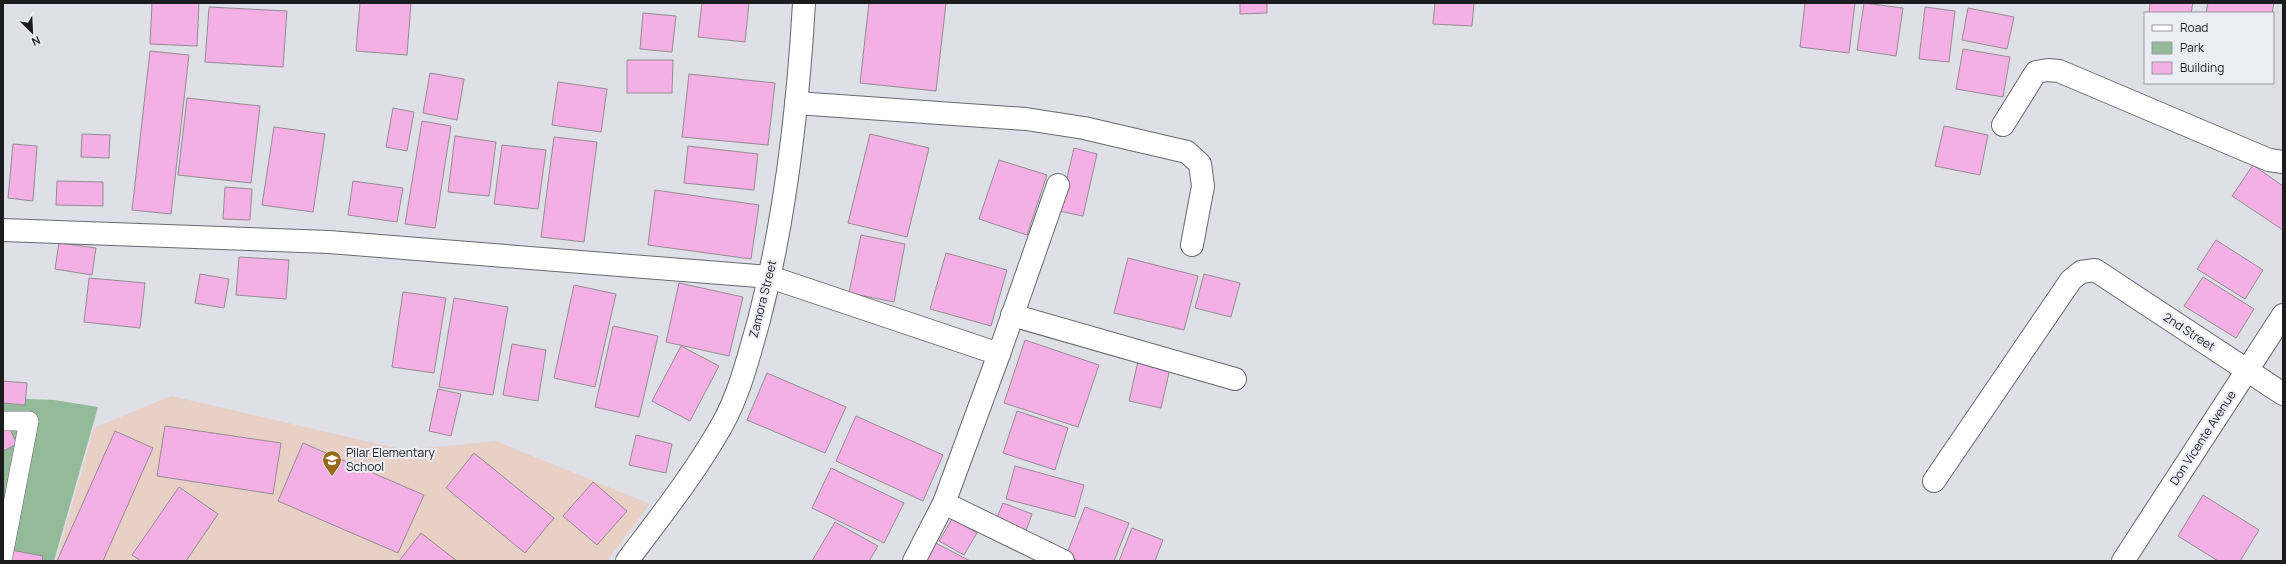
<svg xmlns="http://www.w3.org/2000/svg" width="2286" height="564" viewBox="0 0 2286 564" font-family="Manrope,sans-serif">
<rect width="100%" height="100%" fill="#dfdfe7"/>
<polygon fill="#e8d0c6" points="171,396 405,450 496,441 650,504 607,561 56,561 94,428"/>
<polygon fill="#93bb99" points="3,398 54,400 98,407 54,561 3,561"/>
<g fill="#f4afe4" stroke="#948d92">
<polygon points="152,3 199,3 197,46 150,44"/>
<polygon points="360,3 411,3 407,55 356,51"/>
<polygon points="702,3 749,3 745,42 698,37"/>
<polygon points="869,3 946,3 936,91 860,83"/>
<polygon points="1240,3 1267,3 1267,13 1240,14"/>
<polygon points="1435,3 1474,3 1472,26 1433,24"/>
<polygon points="1805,3 1855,3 1849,53 1800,47"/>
<polygon points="1864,3 1903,8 1896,56 1857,50"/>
<polygon points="2150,3 2193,3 2191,13 2149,13"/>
<polygon points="2208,3 2274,3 2272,13 2206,13"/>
<polygon points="209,7 287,11 283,67 205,62"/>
<polygon points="1925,7 1955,11 1949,62 1919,59"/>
<polygon points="1968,8 2014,17 2007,49 1962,40"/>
<polygon points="643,13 676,16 672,52 640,49"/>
<polygon points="1963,49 2010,57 2003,97 1956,89"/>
<polygon points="150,51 189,55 171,214 132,210"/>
<polygon points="627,60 673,60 672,93 627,93"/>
<polygon points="430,73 464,79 457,120 423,113"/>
<polygon points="689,74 775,83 768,145 682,137"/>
<polygon points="558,82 607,89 601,132 552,125"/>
<polygon points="187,98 260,106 251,183 178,175"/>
<polygon points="393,108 414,112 407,151 386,147"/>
<polygon points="422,121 451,126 435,228 405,224"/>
<polygon points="1944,126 1988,135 1980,175 1935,166"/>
<polygon points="274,127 325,134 313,212 262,205"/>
<polygon points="82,134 110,135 109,158 81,157"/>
<polygon points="870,134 929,148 907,237 848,223"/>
<polygon points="455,136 496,142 489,196 448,192"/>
<polygon points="554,137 597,142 584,242 541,237"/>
<polygon points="13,144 37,146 33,201 8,198"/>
<polygon points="502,145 546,150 538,209 494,204"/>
<polygon points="688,146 758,154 754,190 684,183"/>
<polygon points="1074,148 1097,154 1083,216 1059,211"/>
<polygon points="999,160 1047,175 1027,235 979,219"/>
<polygon points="2253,165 2283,186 2283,230 2232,196"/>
<polygon points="57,181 103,182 103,206 56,205"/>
<polygon points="353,181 403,188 397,222 348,215"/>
<polygon points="225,187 252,189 250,220 223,219"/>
<polygon points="655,190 759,205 751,259 648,245"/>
<polygon points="861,235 905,244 894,302 849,293"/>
<polygon points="2216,240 2263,270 2245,299 2197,269"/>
<polygon points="59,243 96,248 92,275 55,269"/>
<polygon points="946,253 1007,270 991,326 930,309"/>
<polygon points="239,257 289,260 286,299 236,295"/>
<polygon points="1128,258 1198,276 1184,330 1114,313"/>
<polygon points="200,274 229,279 224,308 195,303"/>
<polygon points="1204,274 1240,283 1231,317 1195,308"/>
<polygon points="2203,277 2254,309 2236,338 2184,306"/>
<polygon points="89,278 145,283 140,328 84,322"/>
<polygon points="679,283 743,297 729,356 666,342"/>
<polygon points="574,285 616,294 595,387 554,378"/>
<polygon points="403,292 446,298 434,373 392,367"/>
<polygon points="454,298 508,307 493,395 439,387"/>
<polygon points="613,326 658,336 639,417 595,407"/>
<polygon points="1025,340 1099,365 1078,427 1004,403"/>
<polygon points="512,344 546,350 538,401 503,395"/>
<polygon points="681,346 719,366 690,421 652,401"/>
<polygon points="1139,357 1171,364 1161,408 1129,401"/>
<polygon points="767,373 846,407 825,453 747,420"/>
<polygon points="3,381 27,383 25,405 3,403"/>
<polygon points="438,389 461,394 451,436 429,431"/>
<polygon points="1017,411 1068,428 1055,470 1003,453"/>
<polygon points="856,416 943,455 923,501 836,461"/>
<polygon points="165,426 281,443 273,494 157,476"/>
<polygon points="9,427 17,444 3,451 3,430"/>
<polygon points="115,431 153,448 103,561 57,561"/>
<polygon points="636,435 672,444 666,473 629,465"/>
<polygon points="303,443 424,495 398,553 278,501"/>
<polygon points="474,453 554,518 525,553 446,488"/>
<polygon points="1015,466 1084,485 1075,517 1006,499"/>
<polygon points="831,468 904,503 884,543 812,508"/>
<polygon points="593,482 627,511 597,545 563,516"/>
<polygon points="179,487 218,514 186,561 141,561 132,555"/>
<polygon points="2203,495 2259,530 2240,561 2218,561 2178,536"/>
<polygon points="1003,503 1032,514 1026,531 996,520"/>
<polygon points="1085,507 1129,523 1114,561 1078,561 1066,556"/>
<polygon points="952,519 977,533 964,555 939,541"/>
<polygon points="835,522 878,546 869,561 812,561"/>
<polygon points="1132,528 1163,540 1155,561 1119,561"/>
<polygon points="421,533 457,561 399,561"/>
<polygon points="934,542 970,561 923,561"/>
<polygon points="11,550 43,556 42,561 9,561"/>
</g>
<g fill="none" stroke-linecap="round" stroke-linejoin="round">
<defs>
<polyline id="lane" points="3,421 29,421 3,556"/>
<g id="street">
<polyline points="796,103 1026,119 1084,128 1187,152 1200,164 1203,186 1192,245"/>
<polyline points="2003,125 2036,72 2048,70 2059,71 2269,160 2283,162"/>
<polyline points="3,230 329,242 770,277 999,354 1058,185"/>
<polyline points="1012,315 1235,379"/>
<polyline points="1934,481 2071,280 2081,272 2095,270 2283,394"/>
<polyline points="944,503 1063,561"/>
<polyline points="914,561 944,503 999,354"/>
<polyline points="2123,561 2283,315"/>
</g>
<path id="secondary" d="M627,561C660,517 695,473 722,425C740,393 749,355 759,320C786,216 798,109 804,3"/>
</defs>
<use href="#lane" stroke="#68686f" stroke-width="20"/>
<use href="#street" stroke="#68686f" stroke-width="24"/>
<use href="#secondary" stroke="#68686f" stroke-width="24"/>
<use href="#lane" stroke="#fff" stroke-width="19"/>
<use href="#street" stroke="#fff" stroke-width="22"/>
<use href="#secondary" stroke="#fff" stroke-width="22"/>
</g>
<defs>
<symbol id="school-pin" viewBox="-11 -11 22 30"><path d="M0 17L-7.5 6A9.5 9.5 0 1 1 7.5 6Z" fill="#996a1b" stroke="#ececf5"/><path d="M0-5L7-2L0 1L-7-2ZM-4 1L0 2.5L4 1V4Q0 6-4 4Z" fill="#fff"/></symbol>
</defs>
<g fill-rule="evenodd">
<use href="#school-pin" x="321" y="449" width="22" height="30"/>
</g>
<g text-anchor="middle" stroke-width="4" stroke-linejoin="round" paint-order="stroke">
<g font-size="12" fill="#1c1c1f" stroke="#ececf5">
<text transform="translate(763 299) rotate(-76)" y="4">Zamora Street</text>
<text transform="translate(2189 332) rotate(33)" y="4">2nd Street</text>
<text transform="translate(2203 438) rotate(-57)" y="4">Don Vicente Avenue</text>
</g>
<g font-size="12" fill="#1c1c1f" stroke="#ececf5" text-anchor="start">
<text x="346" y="457">Pilar Elementary<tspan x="346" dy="14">School</tspan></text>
</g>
</g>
<rect width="2286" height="564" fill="none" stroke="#1c1c1f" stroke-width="8"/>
<rect x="2144" y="12" width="130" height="72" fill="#ececf5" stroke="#99999f"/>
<rect x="2152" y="25" width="20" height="6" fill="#ffffff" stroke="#99999f"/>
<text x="2180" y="32" font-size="12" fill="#1c1c1f">Road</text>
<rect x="2152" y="42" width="20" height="12" fill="#93bb99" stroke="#99999f"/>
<text x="2180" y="52" font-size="12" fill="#1c1c1f">Park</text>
<rect x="2152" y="62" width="20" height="12" fill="#f4afe4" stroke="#99999f"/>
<text x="2180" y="72" font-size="12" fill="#1c1c1f">Building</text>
<g transform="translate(32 32) rotate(156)" stroke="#ececf5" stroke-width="3" paint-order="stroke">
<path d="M0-3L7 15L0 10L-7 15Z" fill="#1c1c1f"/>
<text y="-6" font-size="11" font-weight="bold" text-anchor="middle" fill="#1c1c1f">N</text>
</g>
</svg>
